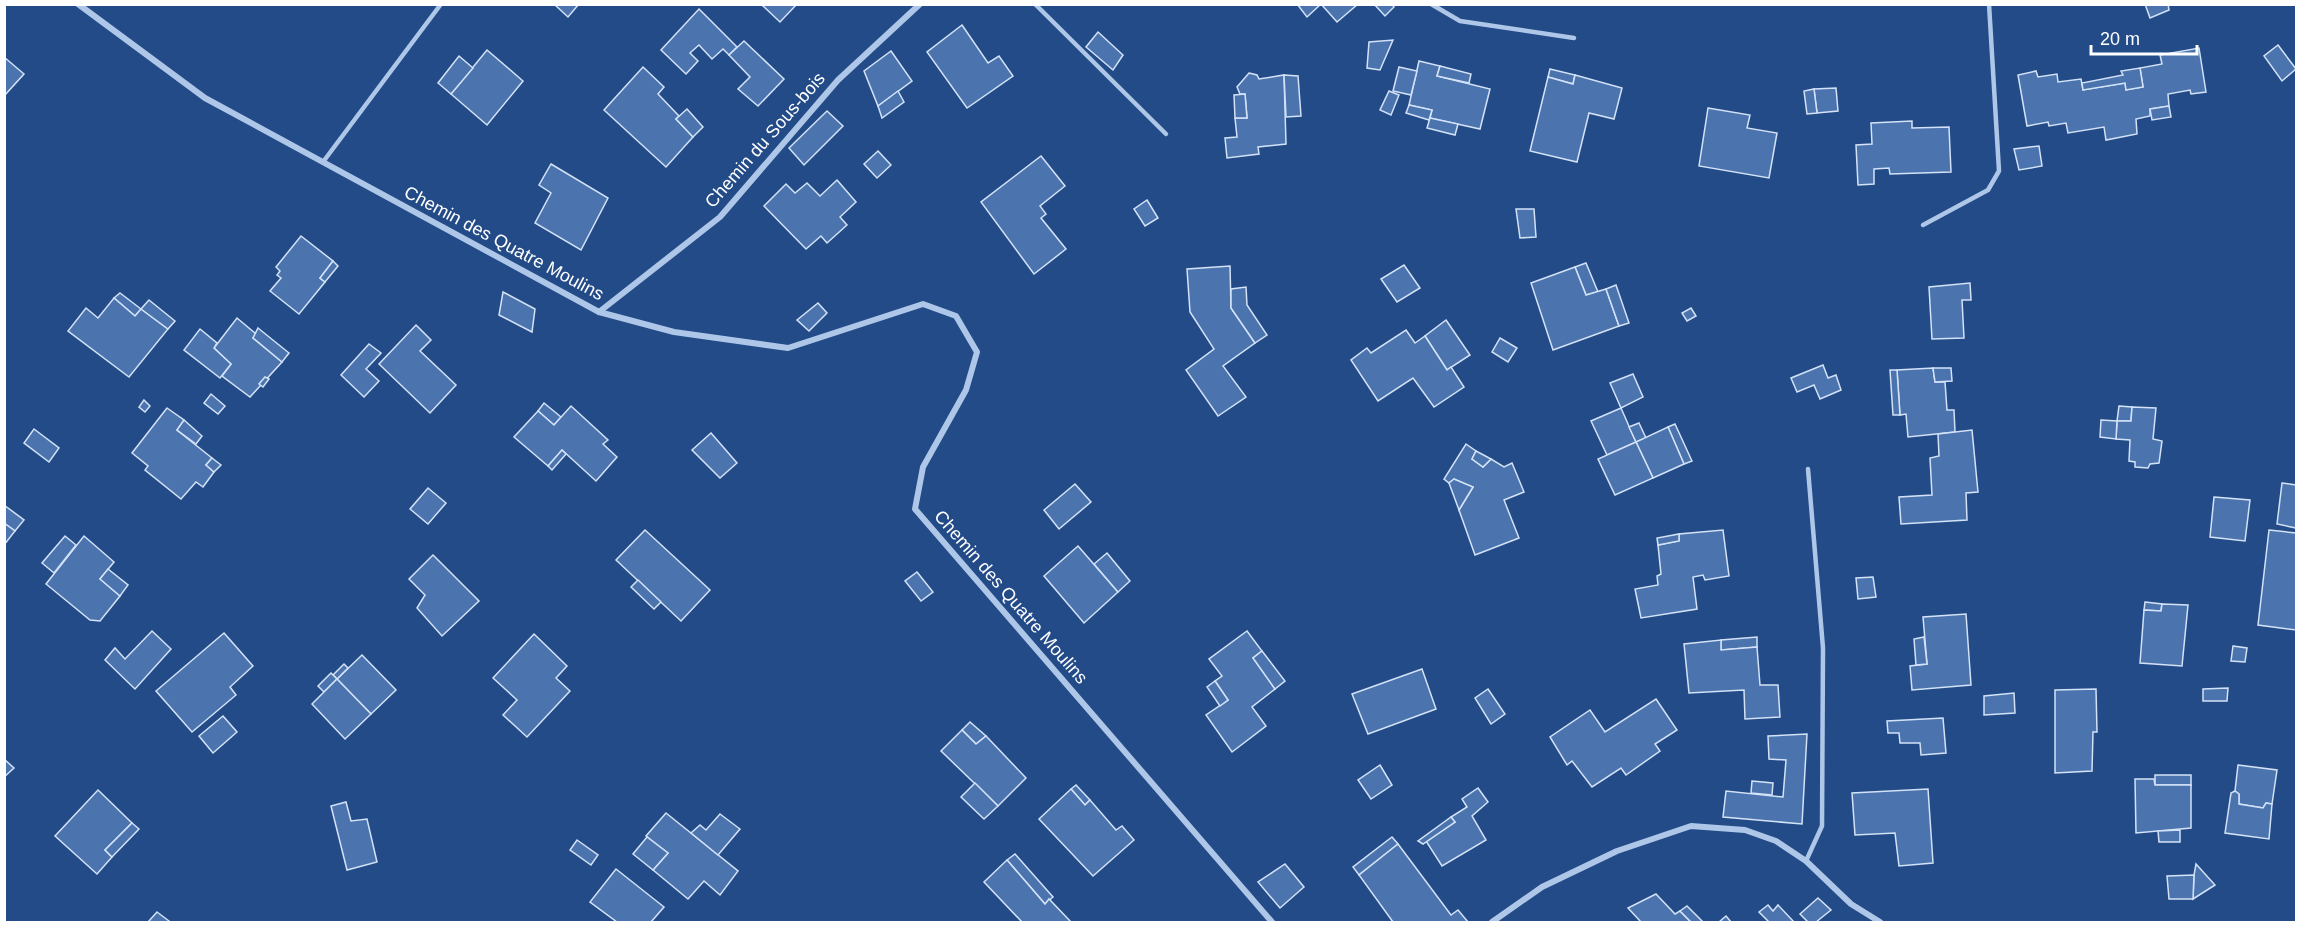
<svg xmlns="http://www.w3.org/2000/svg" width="2301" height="927" viewBox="0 0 2301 927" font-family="Helvetica,sans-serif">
<rect width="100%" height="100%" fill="#234b87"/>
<g fill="#4b74af" stroke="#d3e2f7" stroke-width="1.5">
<polygon points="554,4 579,4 568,17"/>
<polygon points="761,4 797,4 780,22"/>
<polygon points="1297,4 1321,4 1307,17"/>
<polygon points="1321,4 1358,4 1337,22"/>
<polygon points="1374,4 1392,4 1394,7 1385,16"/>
<polygon points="2145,4 2168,4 2169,10 2150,18"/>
<polygon points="699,9 737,47 729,55 723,49 712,59 699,45 690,53 698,61 686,74 661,50"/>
<polygon points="962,25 988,63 999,56 1013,76 967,108 927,52"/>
<polygon points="1098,32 1123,55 1113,70 1086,47"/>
<polygon points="1393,40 1380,70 1367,68 1369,42"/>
<polygon points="744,41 784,79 758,106 738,89 750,77 729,55"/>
<polygon points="2278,45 2296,69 2282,81 2264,56"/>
<polygon points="2199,48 2206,92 2191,94 2190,90 2168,94 2169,106 2150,109 2150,116 2136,119 2137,134 2106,140 2104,127 2068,133 2066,123 2049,126 2048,122 2027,126 2018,75 2036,71 2038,77 2057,74 2058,82 2081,79 2083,90 2125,83 2126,90 2143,87 2140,68 2162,64 2160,55"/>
<polygon points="487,50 523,81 487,125 451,94"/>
<polygon points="891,51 912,81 878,106 864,71"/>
<polygon points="459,56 473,68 451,94 438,83"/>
<polygon points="4,57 24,74 4,96"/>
<polygon points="1419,61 1440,66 1437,76 1490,89 1480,129 1430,118 1432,110 1409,105"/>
<polygon points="1440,66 1471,74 1469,83 1437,76"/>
<polygon points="643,67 664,87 658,94 679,116 676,119 693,137 666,167 604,110"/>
<polygon points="1399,67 1417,71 1411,95 1393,91"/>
<polygon points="2140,68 2143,87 2126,90 2125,83 2083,90 2082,83 2123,75 2121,71"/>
<polygon points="1550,69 1575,75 1573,84 1548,77"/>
<polygon points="1249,73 1257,75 1259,79 1284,75 1286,144 1258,147 1259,154 1227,158 1225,138 1237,137 1235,118 1247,118 1245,94 1240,94 1237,87"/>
<polygon points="1284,75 1298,76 1301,116 1286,117"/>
<polygon points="1575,75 1622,88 1614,119 1589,113 1577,162 1530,151 1548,77 1573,84"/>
<polygon points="1836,88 1838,111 1817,113 1814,89"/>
<polygon points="1814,89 1817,113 1807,114 1804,91"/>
<polygon points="898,91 904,102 882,118 878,106"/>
<polygon points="1389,91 1399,95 1391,115 1380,110"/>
<polygon points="1245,94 1247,118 1235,118 1234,95"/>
<polygon points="1409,105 1432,110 1429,120 1406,113"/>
<polygon points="2169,106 2171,117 2152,120 2150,109"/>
<polygon points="1708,108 1750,115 1747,128 1777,133 1769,178 1699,166"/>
<polygon points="687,109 703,127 693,137 676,119"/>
<polygon points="827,111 843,126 804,165 789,148"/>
<polygon points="1430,118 1458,124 1455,135 1427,128"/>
<polygon points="1912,121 1912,128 1949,127 1951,172 1890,174 1889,168 1874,169 1874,184 1858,185 1856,145 1872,144 1871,123"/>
<polygon points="2039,146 2042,166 2019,170 2014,149"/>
<polygon points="878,151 891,165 877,178 864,164"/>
<polygon points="1041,156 1065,186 1040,206 1046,214 1041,218 1066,249 1034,274 981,202"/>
<polygon points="551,164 608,198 581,250 535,223 551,193 539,185"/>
<polygon points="837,180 856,202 840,217 847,225 827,243 821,236 806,249 764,206 786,184 795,193 807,183 820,196"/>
<polygon points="1147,200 1158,218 1145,226 1134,209"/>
<polygon points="1516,209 1534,209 1536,237 1520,238"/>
<polygon points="301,236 333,261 320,278 325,282 299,314 270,291 281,278 277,275 280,271 276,267"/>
<polygon points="333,261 338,266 325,282 320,278"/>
<polygon points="1586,263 1598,292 1586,295 1575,267"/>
<polygon points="1404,265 1420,288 1397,302 1381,279"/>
<polygon points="1230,266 1231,308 1255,343 1223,366 1246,397 1218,416 1186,370 1214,349 1190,312 1187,269"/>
<polygon points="1575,267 1586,295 1606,289 1619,326 1553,350 1531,283"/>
<polygon points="1970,283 1971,300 1962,300 1964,338 1932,339 1929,287"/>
<polygon points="1616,285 1629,323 1619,326 1606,289"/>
<polygon points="1246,287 1247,305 1267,335 1255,343 1231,308 1231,289"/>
<polygon points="503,292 535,309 532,332 499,315"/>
<polygon points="120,293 141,309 135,316 114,298"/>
<polygon points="114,298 135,316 141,309 168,329 129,377 68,331 86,308 98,318"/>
<polygon points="149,300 175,321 168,329 141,309"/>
<polygon points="818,303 827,313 809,331 797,320"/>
<polygon points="1691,308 1696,316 1687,321 1682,313"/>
<polygon points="237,318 256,334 253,338 282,362 250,397 222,376 231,364 214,348"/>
<polygon points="1446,320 1470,355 1447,370 1425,336"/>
<polygon points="416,325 431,340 420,351 456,385 430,413 379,364"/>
<polygon points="258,328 289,353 282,362 253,338"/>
<polygon points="200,329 217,343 214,348 231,364 220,378 184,350"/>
<polygon points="1406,330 1415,343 1425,336 1447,370 1451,367 1464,387 1434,407 1413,378 1378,401 1351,360 1367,348 1371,353"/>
<polygon points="1500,338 1517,348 1508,362 1492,352"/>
<polygon points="369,344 381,353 366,369 379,381 364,397 341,375"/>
<polygon points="1823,365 1828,378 1836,375 1841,390 1820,399 1814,385 1797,392 1791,378"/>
<polygon points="1933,368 1935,382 1945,382 1947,410 1954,410 1955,432 1908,437 1906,414 1900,415 1897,370"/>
<polygon points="1933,368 1951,368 1952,381 1935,382"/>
<polygon points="1890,370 1897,370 1900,415 1893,415"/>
<polygon points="1633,374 1643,397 1621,408 1610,383"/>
<polygon points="265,377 269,379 263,387 259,384"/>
<polygon points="211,394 225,406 218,414 204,403"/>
<polygon points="144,400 150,406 145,412 139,407"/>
<polygon points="544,403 561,417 554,425 538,411"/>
<polygon points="571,406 608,440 603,444 617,457 596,481 562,450 548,466 514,437 538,411 554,425"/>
<polygon points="2119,406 2132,407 2131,421 2117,421"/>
<polygon points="2132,407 2156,408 2153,439 2162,441 2159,463 2150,464 2148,468 2135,467 2135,462 2129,461 2130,440 2116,439 2117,421 2131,421"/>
<polygon points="167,408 184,420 177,430 212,458 206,465 214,472 203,487 196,482 181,499 145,470 148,466 132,453"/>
<polygon points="1621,408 1636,442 1607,455 1591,421"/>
<polygon points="184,420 202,436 196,444 177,430"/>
<polygon points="2101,420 2117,421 2116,439 2100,437"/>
<polygon points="1639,423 1646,438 1636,442 1629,427"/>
<polygon points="1675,424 1692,461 1684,464 1668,427"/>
<polygon points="1668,427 1684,464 1653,478 1636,442"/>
<polygon points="34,429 59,448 49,462 24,443"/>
<polygon points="1972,430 1978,492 1966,493 1967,520 1901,524 1899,497 1932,495 1930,458 1939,456 1938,434"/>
<polygon points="711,433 737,463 720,478 692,450"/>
<polygon points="1636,442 1653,478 1615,495 1598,459"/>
<polygon points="1466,444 1476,451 1472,459 1483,467 1491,459 1504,467 1512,463 1524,492 1504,500 1519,538 1475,555 1459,510 1473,487 1454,479 1449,483 1444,479"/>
<polygon points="562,450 566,454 552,470 548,466"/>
<polygon points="1476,451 1491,459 1483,467 1472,459"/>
<polygon points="212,458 221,465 214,472 206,465"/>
<polygon points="1454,479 1473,487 1459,510 1449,483"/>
<polygon points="2282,483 2296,485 2296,528 2277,524"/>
<polygon points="1075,484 1091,502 1059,529 1044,510"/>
<polygon points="428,488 446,503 428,524 410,509"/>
<polygon points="2214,497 2250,500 2245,541 2210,537"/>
<polygon points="4,505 24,520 15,531 4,523"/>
<polygon points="4,523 15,531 4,545"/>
<polygon points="645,530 710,590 681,621 616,560"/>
<polygon points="1723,530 1729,576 1705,580 1703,575 1693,577 1697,609 1641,618 1635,589 1658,585 1657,576 1661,574 1658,545 1679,541 1679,534"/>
<polygon points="2269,530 2296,533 2296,630 2258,625"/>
<polygon points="1679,534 1679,541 1658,545 1657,538"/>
<polygon points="65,536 76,545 54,573 42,563"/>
<polygon points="84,536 114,562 100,579 120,596 100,621 90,620 46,584"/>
<polygon points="1078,546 1118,592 1084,623 1044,576"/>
<polygon points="1107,553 1130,581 1118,592 1094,564"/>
<polygon points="433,555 479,601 442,636 417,608 425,595 409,579"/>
<polygon points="108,569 128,585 120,596 100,579"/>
<polygon points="917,572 933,592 921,601 905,581"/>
<polygon points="1873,577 1876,597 1858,599 1856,578"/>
<polygon points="638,580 661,602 654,609 631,587"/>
<polygon points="2145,602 2162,604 2161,611 2144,610"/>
<polygon points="2162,604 2188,605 2182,666 2140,663 2144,610 2161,611"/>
<polygon points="1966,614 1971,685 1912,690 1910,666 1927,664 1923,617"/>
<polygon points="152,631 171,649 135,689 105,660 115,648 125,659"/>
<polygon points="1247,631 1262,651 1253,658 1275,689 1252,707 1266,726 1232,752 1206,715 1228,700 1215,681 1222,676 1209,659"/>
<polygon points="224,633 253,666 230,687 236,695 192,732 156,691"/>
<polygon points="534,634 567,666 556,678 570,691 527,737 503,715 517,700 493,678"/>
<polygon points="1757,637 1757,647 1721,650 1721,640"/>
<polygon points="1924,637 1927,664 1916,665 1914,639"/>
<polygon points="1721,640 1721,650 1757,647 1760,685 1778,685 1780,717 1745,719 1744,690 1689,693 1684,644"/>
<polygon points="2233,646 2247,648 2245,662 2231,661"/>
<polygon points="1262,651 1285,681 1275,689 1253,658"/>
<polygon points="362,655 396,690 371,714 337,679"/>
<polygon points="344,664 348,668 337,679 333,675"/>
<polygon points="1422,669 1436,709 1368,734 1352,694"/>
<polygon points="331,673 337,679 324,692 318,686"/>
<polygon points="337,679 371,714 345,739 312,704"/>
<polygon points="1215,681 1228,700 1220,706 1207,687"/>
<polygon points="2228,688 2227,701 2203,701 2203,689"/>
<polygon points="1488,689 1505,714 1491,724 1475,698"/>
<polygon points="2096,689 2097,732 2093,732 2092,771 2055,773 2055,690"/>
<polygon points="2014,693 2015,713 1984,715 1984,696"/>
<polygon points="1656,699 1677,730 1655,744 1660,751 1626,775 1621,768 1592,787 1572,761 1567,765 1550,737 1590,710 1605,732"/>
<polygon points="223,716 237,732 213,753 199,736"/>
<polygon points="1943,718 1946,753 1921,755 1920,743 1900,743 1899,733 1888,733 1887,721"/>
<polygon points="970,722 986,736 976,744 962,730"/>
<polygon points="962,730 976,744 986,736 1026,778 998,806 941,751"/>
<polygon points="1807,734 1802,824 1723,817 1726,791 1783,797 1786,760 1769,759 1768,736"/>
<polygon points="4,759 14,768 4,777"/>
<polygon points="1380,765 1392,785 1371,799 1358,780"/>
<polygon points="2238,765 2277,770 2272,804 2266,803 2263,808 2239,804 2239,794 2235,791"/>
<rect x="2155" y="775" width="36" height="10"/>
<polygon points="2135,779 2154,779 2155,785 2191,785 2191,828 2136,833"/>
<polygon points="1752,781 1773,783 1772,795 1751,793"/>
<polygon points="975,783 998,806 984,819 961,797"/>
<polygon points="1076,785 1090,800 1085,805 1071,789"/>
<polygon points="1478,788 1488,802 1472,816 1486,840 1442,866 1426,841 1455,822 1451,817 1467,807 1462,799"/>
<polygon points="1071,789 1085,805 1090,800 1116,830 1122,826 1134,840 1093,876 1039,819"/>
<polygon points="1928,789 1933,863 1899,866 1895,833 1855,835 1852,793"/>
<polygon points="98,790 132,823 105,850 112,857 97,874 55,836"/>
<polygon points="2235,791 2239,794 2239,804 2263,808 2266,803 2272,804 2269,839 2225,833 2231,793"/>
<polygon points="346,802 351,821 367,819 377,862 347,870 331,806"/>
<polygon points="666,813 738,871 720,895 704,881 688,899 653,870 668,853 646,836"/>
<polygon points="720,814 740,829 718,855 691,833 700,825 706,830"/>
<polygon points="1451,817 1455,822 1423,844 1418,841"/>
<polygon points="132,823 139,829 112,857 105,850"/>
<polygon points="2180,830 2180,842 2159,842 2158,831"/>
<polygon points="647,837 668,853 653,870 633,854"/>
<polygon points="1392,837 1398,844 1359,875 1353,867"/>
<polygon points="577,840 598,855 591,865 570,850"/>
<polygon points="1398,844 1451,915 1458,910 1468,922 1393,922 1359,875"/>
<polygon points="1015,854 1053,897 1045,904 1007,860"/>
<polygon points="1007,860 1045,904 1049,899 1071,922 1022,922 984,882"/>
<polygon points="1285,864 1304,887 1280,908 1258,882"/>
<polygon points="2196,864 2215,885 2193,899 2194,875"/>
<polygon points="616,869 664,907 651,922 617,922 590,902"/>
<polygon points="2194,875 2193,899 2169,899 2167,876"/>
<polygon points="1656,894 1675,914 1680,911 1691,922 1641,922 1628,908"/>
<polygon points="1818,898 1831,910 1816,922 1808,922 1800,914"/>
<polygon points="1768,905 1773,911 1778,905 1794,922 1769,922 1759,912"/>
<polygon points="1687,906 1703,922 1691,922 1680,911"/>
<polygon points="157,912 169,921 168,922 148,922"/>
<polygon points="1726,916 1731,922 1719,922"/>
</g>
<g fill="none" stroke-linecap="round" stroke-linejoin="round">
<g stroke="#aec7e9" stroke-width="4.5">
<polyline points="1035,4 1166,134"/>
<polyline points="1431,4 1460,21 1574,38"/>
<polyline points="323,162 441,4"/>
<polyline points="1923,225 1988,190 1999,171 1989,4"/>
<polyline points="1806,861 1822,826 1823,648 1808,469"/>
</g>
<g stroke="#aec7e9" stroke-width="6">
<polyline points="78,4 205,98 599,312 674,332 788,348 923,304 956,316 977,352 966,390 923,467 915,509 1272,922"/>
<polyline points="599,312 720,217 838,80 920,4"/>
<polyline points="1492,922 1542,887 1617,851 1691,826 1745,830 1776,841 1806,861 1851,904 1880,922"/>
</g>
</g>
<g text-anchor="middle" stroke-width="4.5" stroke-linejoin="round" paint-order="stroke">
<g font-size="18" fill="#fff" stroke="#234b87">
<text transform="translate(765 140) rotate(-49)" y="6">Chemin du Sous-bois</text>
<text transform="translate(504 243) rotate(28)" y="6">Chemin des Quatre Moulins</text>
<text transform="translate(1011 597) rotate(49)" y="6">Chemin des Quatre Moulins</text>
</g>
</g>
<rect width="2301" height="927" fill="none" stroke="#ffffff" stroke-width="12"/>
<path d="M2091 45v9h106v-9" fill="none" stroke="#ffffff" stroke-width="3"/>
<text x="2100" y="45" font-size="18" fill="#ffffff" stroke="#234b87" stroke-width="4.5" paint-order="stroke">20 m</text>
</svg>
